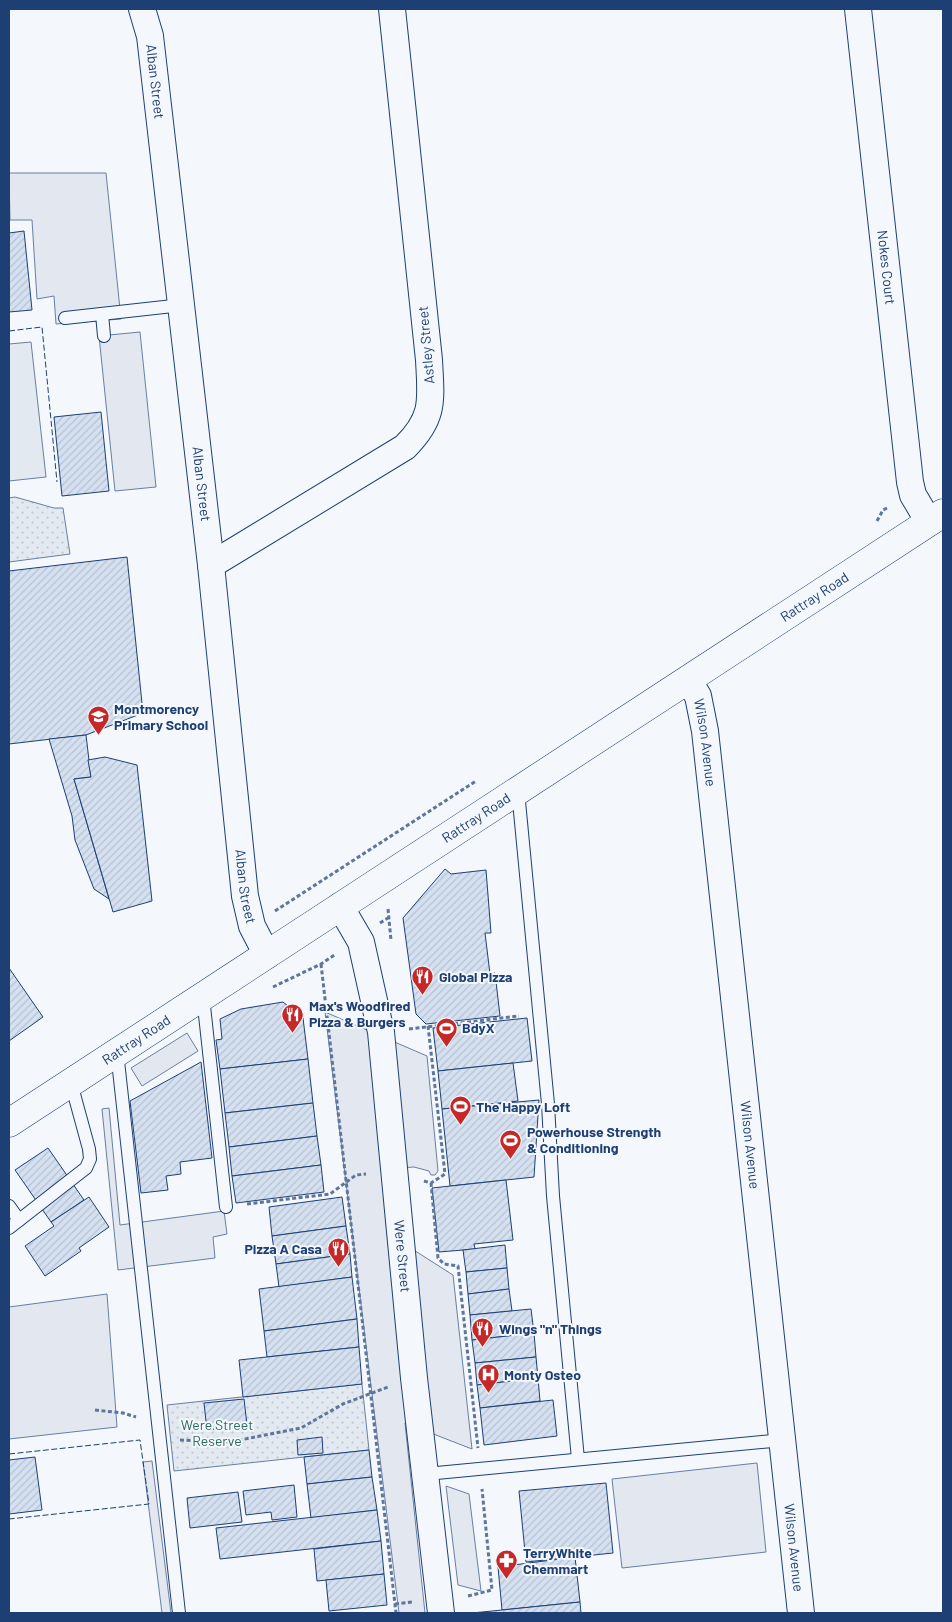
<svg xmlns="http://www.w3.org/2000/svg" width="952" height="1622" viewBox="0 0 952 1622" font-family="Barlow,sans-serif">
<defs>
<pattern id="grass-dots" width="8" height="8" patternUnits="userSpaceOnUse" patternTransform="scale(1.25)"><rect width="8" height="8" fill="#e3e9f0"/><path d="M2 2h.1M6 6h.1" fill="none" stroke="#c2c9d1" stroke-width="1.8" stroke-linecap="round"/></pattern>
<pattern id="building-hatch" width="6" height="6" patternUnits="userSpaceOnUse" patternTransform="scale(1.25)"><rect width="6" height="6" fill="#d5e0f0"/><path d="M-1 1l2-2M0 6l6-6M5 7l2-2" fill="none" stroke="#b6c1d1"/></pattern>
</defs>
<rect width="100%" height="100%" fill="#f4f7fb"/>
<g fill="url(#grass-dots)" stroke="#687fa3">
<polygon points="15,497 54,508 63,508 70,554 9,562 9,498"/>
<polygon points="362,1384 369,1450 174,1471 167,1405"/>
</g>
<polygon fill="#e3e9f0" stroke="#687fa3" points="31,342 46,477 9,481 9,344"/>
<g fill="#e3e8f0" stroke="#687fa3">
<polygon points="9,173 106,173 121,319 56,324 54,296 37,299 32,220 10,220"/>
<polygon points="140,332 156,487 115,491 99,336"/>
<polygon points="325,1012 427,1056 438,1171 435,1175 431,1175 429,1171 414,1167 382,1169 387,1233 453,1275 472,1449 405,1423 425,1613 399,1613"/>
<polygon points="187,1033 198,1051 142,1086 131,1068"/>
<polygon points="109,1108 120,1225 224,1211 227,1234 213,1237 215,1258 118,1270 102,1109"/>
<polygon points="107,1294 117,1427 9,1439 9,1307"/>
<polygon points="152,1461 171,1613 162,1613 143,1462"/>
<polygon points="757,1463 766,1552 622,1568 612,1479"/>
<polygon points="446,1486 469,1494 481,1591 458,1585"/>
</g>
<g fill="url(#building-hatch)" stroke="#1d3f73">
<polygon points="24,231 32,310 9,312 9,233"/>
<polygon points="101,412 109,491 62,496 54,417"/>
<polygon points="127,557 143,713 86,735 9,744 9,571"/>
<polygon points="86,735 91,777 74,779 109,899 94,889 75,840 72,816 49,739"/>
<polygon points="105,757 137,765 152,901 113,912 74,779 91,777 88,760"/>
<polygon points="445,869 451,874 486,870 491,933 485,933 490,974 495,973 500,1016 426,1024 416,1014 403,918"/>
<polygon points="9,968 43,1017 9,1041"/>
<polygon points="283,1002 303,1018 308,1059 220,1069 216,1040 222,1039 220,1019 241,1009"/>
<polygon points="527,1018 532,1061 438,1071 433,1028"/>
<polygon points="308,1059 313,1103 225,1113 220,1069"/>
<polygon points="201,1062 212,1158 180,1162 181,1174 166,1176 168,1190 141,1193 130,1101"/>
<polygon points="513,1063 518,1101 442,1109 438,1071"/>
<polygon points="539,1100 534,1177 450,1186 442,1109"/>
<polygon points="313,1103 317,1136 229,1147 225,1113"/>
<polygon points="317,1136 321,1165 232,1176 229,1147"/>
<polygon points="48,1148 84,1200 51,1222 15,1170"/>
<polygon points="321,1165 324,1192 236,1203 232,1176"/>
<polygon points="506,1180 513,1240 474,1244 475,1249 439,1252 432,1188"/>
<polygon points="89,1197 109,1227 79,1248 81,1251 45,1276 25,1246 54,1226 51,1222"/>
<polygon points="342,1197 346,1226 272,1236 269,1207"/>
<polygon points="346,1226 350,1254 276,1264 272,1236"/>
<polygon points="505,1245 507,1268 466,1272 463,1250"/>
<polygon points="350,1254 352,1277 279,1287 276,1264"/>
<polygon points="507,1268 509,1289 468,1294 466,1272"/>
<polygon points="352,1277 357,1319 264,1331 259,1289"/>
<polygon points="509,1289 512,1311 470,1315 468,1294"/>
<polygon points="531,1309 534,1333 472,1340 470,1315"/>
<polygon points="357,1319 359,1347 267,1357 264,1331"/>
<polygon points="534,1333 536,1357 475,1363 472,1340"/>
<polygon points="359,1347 362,1384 243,1397 239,1360"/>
<polygon points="536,1357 538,1378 477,1385 475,1363"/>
<polygon points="538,1378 540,1401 480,1408 477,1385"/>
<polygon points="244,1399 247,1425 207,1430 204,1403"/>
<polygon points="553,1400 557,1436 484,1445 480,1408"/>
<polygon points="322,1437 323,1453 298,1455 297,1440"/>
<polygon points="369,1450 372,1477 307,1484 304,1457"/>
<polygon points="35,1457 42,1510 9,1514 9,1460"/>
<polygon points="372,1477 377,1510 311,1518 307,1484"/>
<polygon points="606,1483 613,1553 526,1562 519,1491"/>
<polygon points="294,1485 297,1517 272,1520 271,1512 246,1515 243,1491"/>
<polygon points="238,1492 242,1522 190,1528 187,1498"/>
<polygon points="377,1510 381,1541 220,1559 216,1528"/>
<polygon points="381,1541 384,1574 317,1581 314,1549"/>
<polygon points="575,1557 580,1602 502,1610 498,1567"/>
<polygon points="384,1574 387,1605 329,1611 326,1580"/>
<polygon points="580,1602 581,1613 472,1613 502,1610"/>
</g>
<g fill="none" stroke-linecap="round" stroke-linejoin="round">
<defs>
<g id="service">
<polyline points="102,314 104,336"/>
<polyline points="65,318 182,305"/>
<polyline points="518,791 548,1104 553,1196 578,1459"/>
<polyline points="203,997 226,1207"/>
<polyline points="117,1052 179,1613"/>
<polyline points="9,1206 19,1220"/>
<polyline points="9,1228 86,1168 90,1159 89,1149 71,1083"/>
<polyline points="426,1474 783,1440"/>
</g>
<g id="minor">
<path id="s1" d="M142,9L150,36L211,565L245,896L252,926L267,955"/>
<path id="s2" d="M858,9L910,482L913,495L929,522"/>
<path d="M211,565L405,447C435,417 431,400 429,360L392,9"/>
<path id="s3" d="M688,680L698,696L705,731L801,1613"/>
<path id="s4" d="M340,906L361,942L381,1032L414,1378L441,1613"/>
</g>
<g id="tertiary">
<path id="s5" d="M9,1123L943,513"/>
</g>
</defs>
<use href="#service" stroke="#1d3f73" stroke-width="14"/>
<use href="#minor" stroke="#1d3f73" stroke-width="28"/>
<use href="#tertiary" stroke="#1d3f73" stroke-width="29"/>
<g stroke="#5e769c" stroke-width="3" stroke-dasharray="4 2.5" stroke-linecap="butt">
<polyline points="877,521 883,510 889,507"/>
<polyline points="388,909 391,940"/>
<polyline points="275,911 476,781"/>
<polyline points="380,923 388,918"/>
<polyline points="321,964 396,1613"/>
<polyline points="273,987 321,964 336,954"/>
<polyline points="409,1029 519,1016"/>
<polyline points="424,1181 431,1183 445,1174 428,1026"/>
<polyline points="431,1183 438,1258 444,1264 458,1266 478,1448"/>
<polyline points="247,1204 330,1194 356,1175 366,1174"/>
<polyline points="95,1410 123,1413 136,1417"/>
<polyline points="180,1440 230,1442 301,1428 343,1404 388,1387"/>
<polyline points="468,1596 492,1590 482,1489"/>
<polyline points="395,1604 412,1602"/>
</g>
<use href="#service" stroke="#f4f7fb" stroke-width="12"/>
<use href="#minor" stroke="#f4f7fb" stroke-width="26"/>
<use href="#tertiary" stroke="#f4f7fb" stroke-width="28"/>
<g stroke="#1d3f73" stroke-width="1" stroke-dasharray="6 2.5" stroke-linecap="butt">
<polyline points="9,331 42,327 57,482"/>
<polyline points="9,1454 140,1440 149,1504 9,1519"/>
</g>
</g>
<defs>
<symbol id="school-pin" viewBox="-11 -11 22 30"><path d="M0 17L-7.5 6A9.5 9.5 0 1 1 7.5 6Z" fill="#c62828" stroke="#f4f7fb"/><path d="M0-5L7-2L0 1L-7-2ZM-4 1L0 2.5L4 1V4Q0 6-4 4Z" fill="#fff"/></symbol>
<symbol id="restaurant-pin" viewBox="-11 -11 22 30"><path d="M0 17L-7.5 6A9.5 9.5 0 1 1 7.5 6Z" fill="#c62828" stroke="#f4f7fb"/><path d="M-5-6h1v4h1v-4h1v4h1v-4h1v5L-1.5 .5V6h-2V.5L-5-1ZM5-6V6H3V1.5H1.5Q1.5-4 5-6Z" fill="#fff"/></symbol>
<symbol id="stadium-pin" viewBox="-11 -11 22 30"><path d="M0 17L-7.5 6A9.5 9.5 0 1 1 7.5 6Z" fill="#c62828" stroke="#f4f7fb"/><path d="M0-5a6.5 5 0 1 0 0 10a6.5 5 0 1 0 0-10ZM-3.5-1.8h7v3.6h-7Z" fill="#fff"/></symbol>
<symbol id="hospital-pin" viewBox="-11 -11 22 30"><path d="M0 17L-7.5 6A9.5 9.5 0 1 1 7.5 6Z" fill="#c62828" stroke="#f4f7fb"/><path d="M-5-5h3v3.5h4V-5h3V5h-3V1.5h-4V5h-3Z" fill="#fff"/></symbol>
<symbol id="pharmacy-pin" viewBox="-11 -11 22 30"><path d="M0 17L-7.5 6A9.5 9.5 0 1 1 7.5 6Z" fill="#c62828" stroke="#f4f7fb"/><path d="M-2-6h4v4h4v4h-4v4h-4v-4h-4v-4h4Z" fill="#fff"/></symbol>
</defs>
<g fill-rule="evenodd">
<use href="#school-pin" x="86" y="704" width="25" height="34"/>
<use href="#restaurant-pin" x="410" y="964" width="25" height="34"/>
<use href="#restaurant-pin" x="280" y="1002" width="25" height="34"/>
<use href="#stadium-pin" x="434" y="1016" width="25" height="34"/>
<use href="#stadium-pin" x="448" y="1094" width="25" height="34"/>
<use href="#stadium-pin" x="498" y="1128" width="25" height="34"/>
<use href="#restaurant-pin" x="326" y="1236" width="25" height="34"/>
<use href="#restaurant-pin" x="470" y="1316" width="25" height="34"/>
<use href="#hospital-pin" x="476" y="1362" width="25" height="34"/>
<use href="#pharmacy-pin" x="494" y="1548" width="25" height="34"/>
</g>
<g text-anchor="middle" stroke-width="4" stroke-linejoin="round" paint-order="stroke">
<g font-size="14" fill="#1d3f73" stroke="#f4f7fb">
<text dy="5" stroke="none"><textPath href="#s1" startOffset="74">Alban Street</textPath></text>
<text dy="5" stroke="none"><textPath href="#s2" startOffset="260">Nokes Court</textPath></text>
<text transform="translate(426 345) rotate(-95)" y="5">Astley Street</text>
<text dy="5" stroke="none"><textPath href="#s1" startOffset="479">Alban Street</textPath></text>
<text dy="5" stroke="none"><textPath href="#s5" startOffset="962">Rattray Road</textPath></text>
<text dy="5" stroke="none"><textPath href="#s3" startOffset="66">Wilson Avenue</textPath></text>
<text dy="5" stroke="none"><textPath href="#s5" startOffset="558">Rattray Road</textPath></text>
<text dy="5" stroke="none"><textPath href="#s1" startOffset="884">Alban Street</textPath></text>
<text dy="5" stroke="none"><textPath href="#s5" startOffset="152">Rattray Road</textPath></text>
<text dy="5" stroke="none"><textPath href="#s3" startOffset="471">Wilson Avenue</textPath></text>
<text dy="5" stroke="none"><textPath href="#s4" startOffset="359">Were Street</textPath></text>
<text dy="5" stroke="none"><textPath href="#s3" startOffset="876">Wilson Avenue</textPath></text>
</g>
<g font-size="14" font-weight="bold" fill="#1d3f73" stroke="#f4f7fb" text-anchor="start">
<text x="114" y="714">Montmorency<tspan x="114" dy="16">Primary School</tspan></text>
<text x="439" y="982">Global Pizza</text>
<text x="309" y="1011">Max's Woodfired<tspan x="309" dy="16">Pizza &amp; Burgers</tspan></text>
<text x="462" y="1033">BdyX</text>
<text x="476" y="1112">The Happy Loft</text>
<text x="527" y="1137">Powerhouse Strength<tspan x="527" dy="16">&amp; Conditioning</tspan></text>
<text x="322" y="1254" text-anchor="end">Pizza A Casa</text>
<text x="499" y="1334">Wings "n" Things</text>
<text x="504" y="1380">Monty Osteo</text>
<text x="523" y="1558">TerryWhite<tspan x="523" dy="16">Chemmart</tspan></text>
</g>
<g font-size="14" fill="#2c6c60" stroke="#f4f7fb">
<text x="217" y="1430">Were Street<tspan x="217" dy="16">Reserve</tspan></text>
</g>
</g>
<rect width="952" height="1622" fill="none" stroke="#1d3f73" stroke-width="20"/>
</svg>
